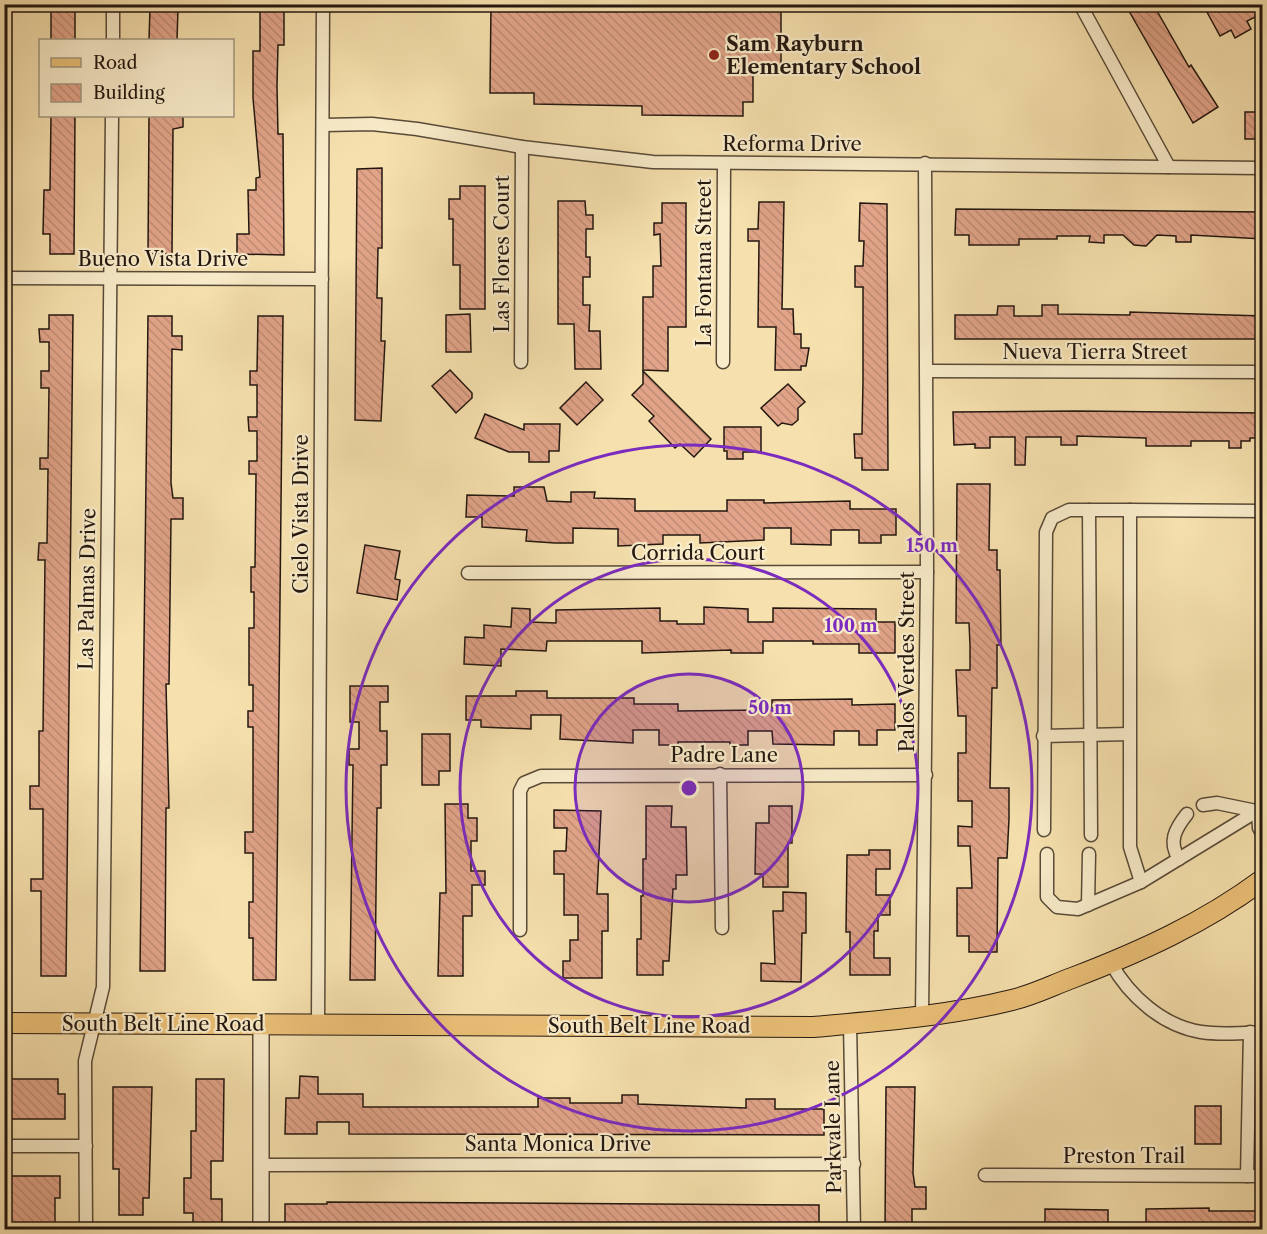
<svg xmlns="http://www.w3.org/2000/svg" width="1267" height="1234" viewBox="0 0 1267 1234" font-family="'Libre Caslon Text',serif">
<defs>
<pattern id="building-back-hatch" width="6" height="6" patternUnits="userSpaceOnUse" patternTransform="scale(1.5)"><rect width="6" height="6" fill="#e1a489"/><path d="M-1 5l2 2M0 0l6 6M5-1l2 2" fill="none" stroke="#c18c75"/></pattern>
</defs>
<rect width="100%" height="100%" fill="#f6e1ae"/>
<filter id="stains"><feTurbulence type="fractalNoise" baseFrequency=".00333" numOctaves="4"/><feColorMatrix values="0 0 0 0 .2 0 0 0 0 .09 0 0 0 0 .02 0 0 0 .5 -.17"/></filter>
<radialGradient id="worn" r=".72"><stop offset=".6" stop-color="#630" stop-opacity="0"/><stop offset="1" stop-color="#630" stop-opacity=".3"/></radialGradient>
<g fill="url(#building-back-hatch)" stroke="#231710" stroke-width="1.5">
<polygon points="491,4 781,4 781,65 753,65 753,102 743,102 743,116 642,115 642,106 534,104 534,93 490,93"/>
<polygon points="1125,4 1153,4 1189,67 1191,65 1218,107 1193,123"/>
<polygon points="1221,4 1263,4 1263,13 1247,21 1251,29 1235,38 1231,30 1220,36 1207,12"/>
<rect x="51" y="8" width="24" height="32"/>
<polygon points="150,8 178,9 177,40 149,40"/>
<polygon points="260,8 284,8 284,45 278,45 277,86 278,134 283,134 284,255 237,254 237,234 249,234 248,190 256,190 256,178 260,177 253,98 253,51 260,51"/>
<rect x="1245" y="112" width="18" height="27"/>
<polygon points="51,116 75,116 74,254 50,254 50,234 43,234 44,190 50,190"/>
<polygon points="149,116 183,116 183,127 173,129 172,254 148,254"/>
<polygon points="382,168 382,248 378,248 377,298 382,298 381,341 385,341 381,421 355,420 357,169"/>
<polygon points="460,186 485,186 485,309 460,309 460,265 453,265 453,219 449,219 449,199 460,199"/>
<polygon points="558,201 585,201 586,215 593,215 593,229 586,229 586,257 590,257 590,277 583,277 583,305 590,305 589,331 600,331 601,369 575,369 574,324 558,324"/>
<polygon points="759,202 784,202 782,309 793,309 794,334 801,334 801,348 809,348 806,366 801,366 801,370 775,370 776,327 758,327 759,241 748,241 748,229 758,229"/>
<polygon points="662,203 686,203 686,327 668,327 668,371 643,370 643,297 653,297 653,266 661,266 660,234 654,235 654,223 662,223"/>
<polygon points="860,203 887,204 888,470 862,470 862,458 855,458 854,434 862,434 863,381 863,287 855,287 855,266 863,266 864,241 859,241"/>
<polygon points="956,209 1263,212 1263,239 1191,235 1191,242 1176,242 1176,236 1157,235 1146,246 1134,245 1123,235 1104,235 1104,243 1089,242 1090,236 1057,236 1057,239 1019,239 1019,245 969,245 969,235 955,235"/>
<polygon points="1042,305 1058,305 1058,314 1130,315 1130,312 1263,316 1263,339 955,339 955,315 997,315 998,306 1014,306 1014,316 1042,316"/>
<polygon points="470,314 471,352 446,352 446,315"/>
<polygon points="49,315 73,315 66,976 41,976 41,891 31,891 31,879 43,879 43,809 30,809 30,786 39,786 39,731 43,731 45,560 38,560 39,543 47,543 48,469 40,469 40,458 48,458 49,388 41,388 41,371 49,371 49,342 40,342 39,329 49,329"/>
<polygon points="148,316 172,316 172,336 182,336 182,350 172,349 171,483 173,498 183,498 183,519 171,519 169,684 166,684 169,808 166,808 165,971 140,971"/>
<polygon points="258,316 283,316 276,980 253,980 253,938 249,938 249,902 253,902 253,853 245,853 245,832 253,832 253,727 248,727 248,711 253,711 253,685 249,685 249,628 254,628 254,592 251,592 251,567 255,567 256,474 249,474 249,461 257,461 257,431 249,431 248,417 257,417 257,385 250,385 250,371 257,371"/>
<polygon points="450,370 472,393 472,398 456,413 432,386"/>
<polygon points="643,371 711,439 694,457 680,444 675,448 649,421 654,416 632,395 643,384"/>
<polygon points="586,382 603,400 577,425 560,408"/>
<polygon points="788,384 805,402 798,408 798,420 792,425 782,423 778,426 761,408"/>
<polygon points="1077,411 1263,413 1263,438 1250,438 1250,441 1241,441 1241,448 1229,448 1229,441 1191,441 1191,446 1146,446 1146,438 1077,436 1077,445 1061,445 1061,437 1026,437 1025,465 1015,465 1015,437 990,437 990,448 975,448 975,444 954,445 953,412"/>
<polygon points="485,414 524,430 524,424 560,424 559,451 549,451 549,462 529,462 529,452 509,452 475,438"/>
<polygon points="724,427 761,427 761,452 743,452 743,459 727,459 727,451 724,451"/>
<polygon points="957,484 990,484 989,550 997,550 997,570 1000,570 1001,645 997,645 997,688 992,688 990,788 1009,788 1009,819 1007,858 998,858 997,952 969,952 969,936 957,936 957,888 972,888 970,846 958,846 958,826 972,827 972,801 958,801 958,753 966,753 966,716 958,716 956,670 970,670 970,645 969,623 956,623"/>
<polygon points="514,487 544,487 547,501 571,502 571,492 595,492 594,498 635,499 635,511 727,511 727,500 764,500 764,503 850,501 850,509 896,509 896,535 881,535 881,543 859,543 859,530 831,530 831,545 791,544 791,528 764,528 764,540 700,543 700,535 663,535 663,544 618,546 618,529 573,528 573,543 555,543 526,541 527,530 482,527 482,517 466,517 467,495 514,496"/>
<polygon points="365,545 400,551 395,579 400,580 397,600 357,593"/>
<polygon points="704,607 748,609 748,622 773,622 773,608 876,609 876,622 895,622 895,653 859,653 859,644 813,644 813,641 763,641 763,653 731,653 731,650 642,653 642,641 547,641 546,651 501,649 501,666 464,664 465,637 484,638 484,625 511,627 512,608 530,609 530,622 556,623 556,610 660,608 660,621 677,621 677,624 704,624"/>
<polygon points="350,686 388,686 388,702 380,702 380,731 387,731 387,765 381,765 381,808 377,808 375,980 350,980 353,765 349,765 349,749 359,749 359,722 350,722"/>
<polygon points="516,691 547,691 547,698 634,698 634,704 678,704 678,711 772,710 772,700 852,699 852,705 895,704 895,730 877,730 877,745 859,745 859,731 834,731 834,745 773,744 772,731 748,731 748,745 730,745 730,742 678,742 678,745 659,745 659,730 633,730 633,743 560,739 561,715 531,715 531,729 481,727 481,720 466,720 466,696 516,696"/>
<polygon points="422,734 450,734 450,771 439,771 439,785 422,785"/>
<polygon points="445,804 468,804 468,818 477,818 477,841 471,841 471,871 485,871 485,885 472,885 472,916 463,916 463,976 438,976 440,893 446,893"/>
<polygon points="646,806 672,806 671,827 686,827 687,875 676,875 676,889 673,889 669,961 663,961 663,975 637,975 637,939 641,939 641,896 643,896 643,859 646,859"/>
<polygon points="769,806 792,806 792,843 788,843 788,887 763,887 763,874 755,874 756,823 769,823"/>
<polygon points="554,810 601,811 597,894 608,894 608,931 602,931 602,978 563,978 563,961 570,961 570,940 578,940 578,915 564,915 564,874 554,874 554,851 566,851 567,828 554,828"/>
<polygon points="869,850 890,850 890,869 876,869 876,895 890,895 890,915 878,915 878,931 874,931 874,958 890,958 890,975 850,975 850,932 846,932 847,855 869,855"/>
<polygon points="783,892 806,893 806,933 802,933 801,982 761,981 761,963 775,964 773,911 783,911"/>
<polygon points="300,1076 318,1077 318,1094 363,1094 363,1107 538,1107 538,1098 570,1098 570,1103 622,1103 622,1095 638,1095 638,1104 746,1108 746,1099 775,1099 775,1109 824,1109 824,1135 349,1134 349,1122 317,1122 317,1134 285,1134 286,1098 299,1098"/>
<polygon points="4,1079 58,1079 58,1094 65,1094 65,1119 4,1119"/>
<polygon points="196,1079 224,1079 223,1161 211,1161 211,1199 222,1199 222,1230 193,1230 193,1213 184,1213 184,1178 191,1178 191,1131 196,1131"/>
<polygon points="113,1087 152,1087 149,1198 143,1198 143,1215 119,1215 119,1169 113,1169"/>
<polygon points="886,1087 915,1087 913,1173 915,1187 926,1187 926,1209 912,1209 912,1230 885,1230"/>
<rect x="1195" y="1106" width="26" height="38"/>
<polygon points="4,1176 60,1176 60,1198 55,1198 55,1230 4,1230"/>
<polygon points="327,1202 819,1205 819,1230 285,1230 285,1204 327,1204"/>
<polygon points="1209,1208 1209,1211 1263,1211 1263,1230 1146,1230 1146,1209"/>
<polygon points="1045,1209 1108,1210 1108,1230 1045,1230"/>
</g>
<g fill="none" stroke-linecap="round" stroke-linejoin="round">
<defs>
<g id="minor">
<polyline points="1080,4 1169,167"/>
<polyline points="113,40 113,4"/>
<polyline points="324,125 372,124 417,129 522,147 653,162 1262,168"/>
<polyline points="4,278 322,279"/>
<polyline points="521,362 522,147"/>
<polyline points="723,362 724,164"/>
<polyline points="927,371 1262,372"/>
<polyline points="1089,510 1091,835"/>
<polyline points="468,573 927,572"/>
<polyline points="1043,736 1129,734"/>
<polyline points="720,774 722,928"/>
<polyline points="1203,805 1217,803 1261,812"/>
<polyline points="1258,812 1259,828 1262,833"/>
<polyline points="1044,830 1046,532 1052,518 1069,510 1130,510"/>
<polyline points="1047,854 1047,897 1057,907 1078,909 1141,882 1262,808"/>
<path d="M1179,859C1168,842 1175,829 1187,814"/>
<polyline points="1141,882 1130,847 1130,510 1262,511"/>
<polyline points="1088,905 1089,854"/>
<polyline points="520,930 520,791 524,783 541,776 926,775"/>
<path d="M1111,963C1129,996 1163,1026 1201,1032C1221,1035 1243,1033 1262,1032"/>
<polyline points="922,1016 927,572 925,163"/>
<polyline points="850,1024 854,1230"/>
<polyline points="318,1025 323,4"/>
<polyline points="4,1146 86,1146"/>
<polyline points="261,1165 854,1164"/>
<polyline points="985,1175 1262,1176"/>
<polyline points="1247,1176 1250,1032"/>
<polyline points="86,1230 85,1061 103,987 112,116"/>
</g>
<polyline id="tertiary" points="261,1230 261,1024"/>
<path id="primary" d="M4,1023L813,1027C880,1021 948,1016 1012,1000C1033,995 1053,985 1072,978C1140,952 1204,923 1262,880"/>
</defs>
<use href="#minor" stroke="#584a38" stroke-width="15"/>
<use href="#tertiary" stroke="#584a38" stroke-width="18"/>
<use href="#primary" stroke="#231710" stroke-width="22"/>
<use href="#minor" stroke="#f9ecca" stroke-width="12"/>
<use href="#tertiary" stroke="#f9ecca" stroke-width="15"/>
<use href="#primary" stroke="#ebc077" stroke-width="20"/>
</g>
<circle cx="689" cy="788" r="114" fill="#7b2cbf" fill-opacity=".12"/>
<g fill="none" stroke="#7b2cbf" stroke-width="3">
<circle cx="689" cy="788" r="114"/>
<circle cx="689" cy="788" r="229"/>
<circle cx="689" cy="788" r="343"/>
</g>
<circle fill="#8f2418" stroke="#f9ecca" stroke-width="2" cx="714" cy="55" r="6"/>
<g text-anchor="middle" stroke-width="4.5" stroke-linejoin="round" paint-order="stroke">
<g font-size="20" font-weight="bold" fill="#231710" stroke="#f9ecca" text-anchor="start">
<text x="726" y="51">Sam Rayburn<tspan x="726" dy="23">Elementary School</tspan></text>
</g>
<g font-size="20" fill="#231710" stroke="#f9ecca">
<text x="792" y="151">Reforma Drive</text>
<text transform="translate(502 254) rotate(-90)" y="7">Las Flores Court</text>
<text x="163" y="266">Bueno Vista Drive</text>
<text transform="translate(704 263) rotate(-90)" y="7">La Fontana Street</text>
<text x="1095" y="359">Nueva Tierra Street</text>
<text transform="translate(301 514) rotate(-90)" y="7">Cielo Vista Drive</text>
<text x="698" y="560">Corrida Court</text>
<text transform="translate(87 589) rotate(-89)" y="7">Las Palmas Drive</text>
<text transform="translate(907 662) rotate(-90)" y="7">Palos Verdes Street</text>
<text x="724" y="762">Padre Lane</text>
<text x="163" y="1031">South Belt Line Road</text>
<text x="649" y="1033">South Belt Line Road</text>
<text transform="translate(833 1127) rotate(-91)" y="7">Parkvale Lane</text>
<text x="558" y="1151">Santa Monica Drive</text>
<text x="1124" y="1163">Preston Trail</text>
</g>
</g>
<circle cx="689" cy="788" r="9" fill="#7b2cbf" stroke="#f9ecca" stroke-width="3"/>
<g font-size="18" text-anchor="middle" font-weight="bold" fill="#7b2cbf" stroke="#f9ecca" stroke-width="4.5" stroke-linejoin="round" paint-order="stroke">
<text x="932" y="552">150 m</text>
<text x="851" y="632">100 m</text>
<text x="770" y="714">50 m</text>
</g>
<rect width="1267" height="1234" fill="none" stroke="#f6e1ae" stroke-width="24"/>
<rect x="6" y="6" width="1255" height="1222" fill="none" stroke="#231710" stroke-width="3"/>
<rect x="12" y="12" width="1243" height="1210" fill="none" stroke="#231710" stroke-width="1.5"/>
<rect x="39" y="39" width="195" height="78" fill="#f9ecca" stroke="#a39780" stroke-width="1.5"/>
<rect x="51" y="58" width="30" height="9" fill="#ebc077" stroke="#a39780" stroke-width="1.5"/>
<text x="93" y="69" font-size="18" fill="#231710">Road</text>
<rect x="51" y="84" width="30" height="18" fill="url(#building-back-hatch)" stroke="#a39780" stroke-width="1.5"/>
<text x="93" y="99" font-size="18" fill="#231710">Building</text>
<rect width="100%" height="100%" filter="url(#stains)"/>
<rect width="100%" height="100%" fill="url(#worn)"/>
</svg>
